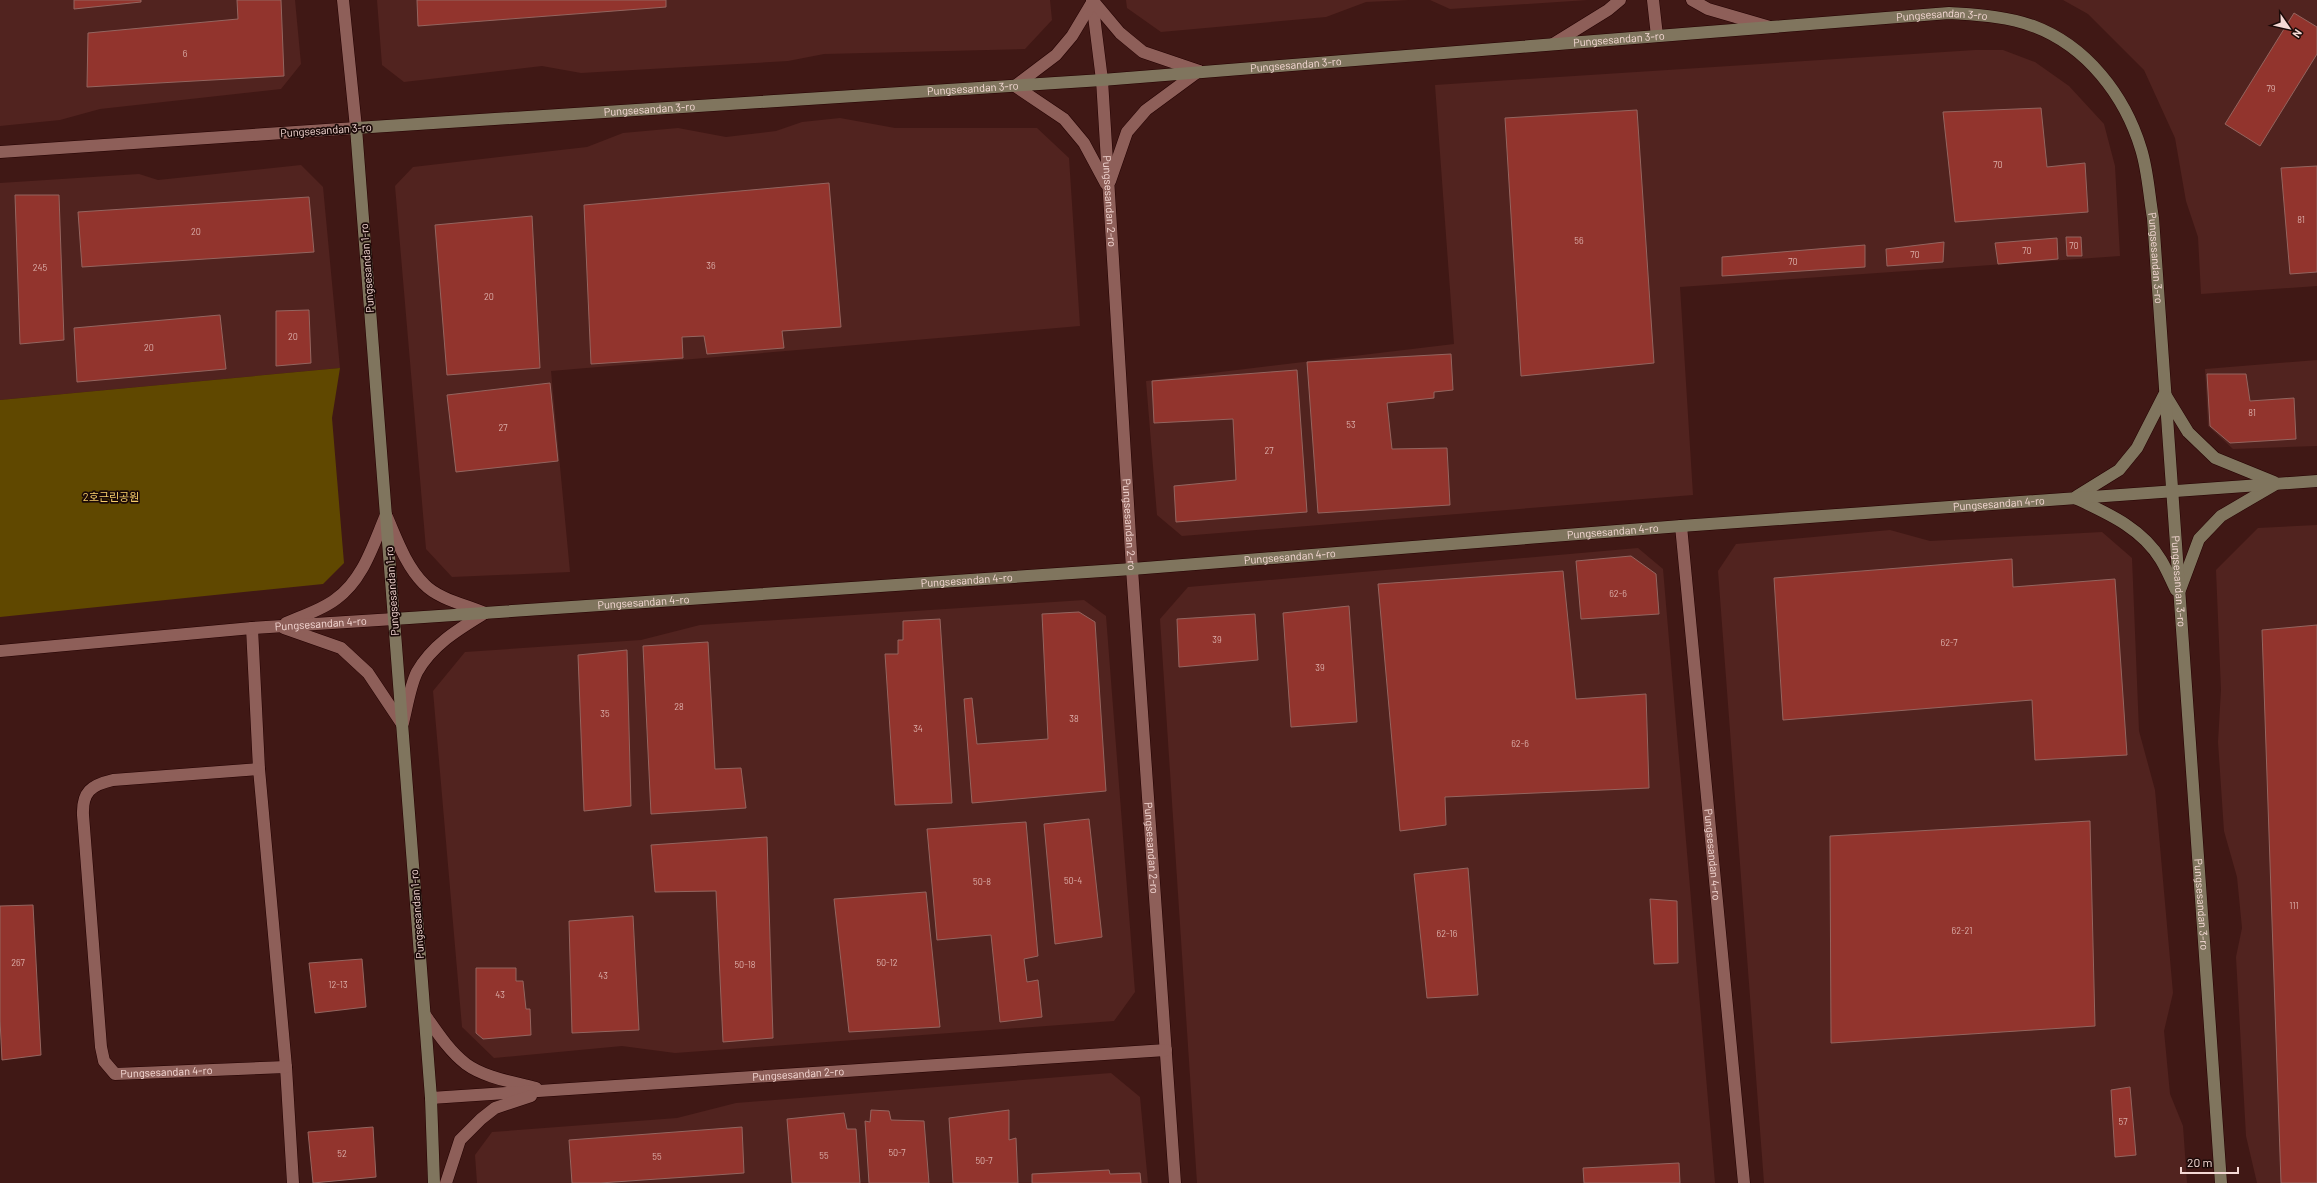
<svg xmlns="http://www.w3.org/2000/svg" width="2317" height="1183" viewBox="0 0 2317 1183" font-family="Barlow,'Noto Sans KR',sans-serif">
<rect width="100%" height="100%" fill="#401815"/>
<g fill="#51231f">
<polygon points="0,0 295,0 301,64 281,89 100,109 60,120 0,126"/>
<polygon points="377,0 1050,0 1052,20 1025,49 824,54 788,61 581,73 542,66 404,82 382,65"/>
<polygon points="1126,0 1409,0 1366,2 1326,17 1161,32 1127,8"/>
<polygon points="1430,0 1588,0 1450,9"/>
<polygon points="2063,0 2317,0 2317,286 2201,294 2198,237 2186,201 2175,138 2144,70 2088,14"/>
<polygon points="1975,50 2003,50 2035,62 2069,86 2104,124 2115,166 2120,256 1680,287 1693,495 1182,536 1157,515 1146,381 1454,344 1435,85"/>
<polygon points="840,118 895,128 1037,128 1069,158 1080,326 551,371 570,572 452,577 426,549 395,186 413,167 587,147 623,133 678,128 726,137 776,131 802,122"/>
<polygon points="301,165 323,187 340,368 0,400 0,183 139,174 158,180"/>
<polygon points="2317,360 2317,446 2233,449 2208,426 2205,369"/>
<polygon points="2317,525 2317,1183 2257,1183 2246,1136 2236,957 2242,928 2237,877 2224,831 2218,742 2221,690 2216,570 2258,528"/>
<polygon points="1890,530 1930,541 2102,532 2132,558 2139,731 2155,790 2173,993 2164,1031 2170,1094 2183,1126 2187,1183 1764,1183 1718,571 1736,544"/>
<polygon points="1638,548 1663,569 1715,1183 1197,1183 1160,619 1188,587"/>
<polygon points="1084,600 1106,616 1135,992 1114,1021 675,1053 622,1046 494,1058 462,1027 433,691 465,652 641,640 700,625"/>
<polygon points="1111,1073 1140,1097 1148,1183 477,1183 475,1155 492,1132 677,1118 736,1103"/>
</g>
<polygon fill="#604800" points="340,368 332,418 344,563 323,584 0,617 0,400"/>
<g fill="#92342d" stroke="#94655f">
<polygon points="74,0 141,0 141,2 74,9"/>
<polygon points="237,0 281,0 284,76 87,87 88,33 238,19"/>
<polygon points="417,0 666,0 666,7 418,26"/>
<polygon points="2294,13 2317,27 2317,54 2260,146 2225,124"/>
<polygon points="2041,108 2047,167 2085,163 2088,212 1955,222 1943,112"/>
<polygon points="1637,110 1654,363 1521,376 1505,118"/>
<polygon points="2317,166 2317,272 2290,274 2281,168"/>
<polygon points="829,183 841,327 782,331 784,348 707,354 704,336 682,337 683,358 591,364 584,205"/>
<polygon points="15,195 59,195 64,340 20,344"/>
<polygon points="309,197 314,252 82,267 78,212"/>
<polygon points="532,216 540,368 447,375 435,225"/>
<polygon points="2066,237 2081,237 2082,256 2067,256"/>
<polygon points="2057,238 2058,259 1998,264 1995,243"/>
<polygon points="1944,242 1943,262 1887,266 1886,249"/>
<polygon points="1865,245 1865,267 1722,276 1722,257"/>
<polygon points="309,310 311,363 276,366 276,311"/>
<polygon points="220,315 226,369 77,382 74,328"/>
<polygon points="1451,354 1453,390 1434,392 1434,398 1387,403 1392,449 1447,448 1450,505 1318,513 1307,362"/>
<polygon points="1297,370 1307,512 1176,522 1174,486 1236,480 1233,419 1154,423 1152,381"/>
<polygon points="2207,374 2246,374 2250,401 2294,398 2296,439 2230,443 2210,426"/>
<polygon points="550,383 558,461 456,472 447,395"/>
<polygon points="1631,556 1656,574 1659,614 1581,619 1576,561"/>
<polygon points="2012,559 2013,587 2115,579 2127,755 2035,760 2032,700 1783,720 1774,578"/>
<polygon points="1563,571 1576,699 1646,694 1649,788 1445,797 1446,825 1400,831 1378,584"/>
<polygon points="1349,606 1357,722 1291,727 1283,613"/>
<polygon points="1079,612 1095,622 1106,791 972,803 964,699 972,698 977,744 1048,739 1042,614"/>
<polygon points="1255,614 1258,660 1179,667 1177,619"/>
<polygon points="940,619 952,803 895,805 885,654 898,654 898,640 903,640 903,621"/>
<polygon points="2317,625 2317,1183 2281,1183 2262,630"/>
<polygon points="708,642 715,769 741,768 746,808 651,814 643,646"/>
<polygon points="627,650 631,806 584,811 578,655"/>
<polygon points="1089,819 1102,937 1055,944 1044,824"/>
<polygon points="2090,821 2095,1026 1831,1043 1830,836"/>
<polygon points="1026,822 1038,956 1024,959 1027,982 1038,980 1042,1017 1000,1022 991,935 937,940 927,829"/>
<polygon points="767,837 773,1038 723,1042 716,891 655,892 651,845"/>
<polygon points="1468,868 1478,995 1427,998 1414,874"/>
<polygon points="926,892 940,1027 849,1032 834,899"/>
<polygon points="1650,899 1677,901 1678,963 1654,964"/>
<polygon points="33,905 41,1055 2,1060 0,1020 0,906"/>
<polygon points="633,916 639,1030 572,1033 569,921"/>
<polygon points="362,959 366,1007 315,1013 309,963"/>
<polygon points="476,968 516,968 516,981 523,981 526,1009 530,1009 531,1035 483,1039 476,1033"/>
<polygon points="2130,1087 2136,1155 2115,1157 2111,1090"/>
<polygon points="871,1110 889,1111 891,1120 924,1121 929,1183 869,1183 865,1121 870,1122"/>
<polygon points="1009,1110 1009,1140 1016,1138 1018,1183 953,1183 949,1118"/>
<polygon points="844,1113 847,1129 856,1129 860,1183 792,1183 787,1119"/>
<polygon points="373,1127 376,1177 313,1183 308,1132"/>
<polygon points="742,1127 744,1173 600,1183 572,1183 569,1140"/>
<polygon points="1679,1163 1680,1183 1584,1183 1583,1168"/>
<polygon points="1109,1170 1110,1174 1140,1173 1141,1183 1032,1183 1032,1174"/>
</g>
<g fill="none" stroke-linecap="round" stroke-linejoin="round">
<defs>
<g id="street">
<path id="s1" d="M1092,0L1102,80L1132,569L1175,1183"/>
<polyline points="1653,0 1657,36"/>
<polyline points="1692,0 1708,9 1770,27"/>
<polyline points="1553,44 1608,10 1620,0"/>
<polyline points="0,152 356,128 343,0"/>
<polyline points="1110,181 1127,132 1146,110 1199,71"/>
<polyline points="1106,184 1084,143 1064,119 1015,86 1056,55 1072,36 1093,1 1120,33 1143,52 1199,71"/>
<path d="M387,517C397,540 406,566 424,584C438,599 466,605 485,613"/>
<path id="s2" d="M1681,526L1744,1183"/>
<path d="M286,623C302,616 322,610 336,599C363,580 373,545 386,515"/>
<polyline points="252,628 259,769 286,1067 293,1183"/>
<polyline points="284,628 341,648 368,673 402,724"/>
<path id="s3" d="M0,651L252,628L394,619"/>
<path d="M403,723C407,707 410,686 417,672C433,644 459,629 485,613"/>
<path id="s4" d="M259,769L113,780C91,785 82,792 83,815L101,1047L104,1061L115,1074L286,1067"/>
<path d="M425,1015C437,1032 449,1051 466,1064C485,1078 514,1082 536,1088"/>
<path id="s5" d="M431,1098L1166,1050"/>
<polyline points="446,1183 460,1140 481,1119 495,1108 531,1096"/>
</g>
<g id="secondary">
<polyline points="2166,396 2188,432 2215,458 2274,482"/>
<polyline points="2077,496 2119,470 2137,448 2164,395"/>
<path d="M2075,498C2107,513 2142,528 2161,560C2167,570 2171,580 2176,590"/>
<polyline points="2180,590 2199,539 2221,516 2274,485"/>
<path id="s6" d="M394,619L1132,569L1681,526L2317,481"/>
<path id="s7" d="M434,1183L431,1098L356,128L1102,80L1949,13C1977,15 2006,16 2033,26C2087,46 2125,96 2141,149C2148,171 2149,196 2153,218L2221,1183"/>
</g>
</defs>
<use href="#street" stroke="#240202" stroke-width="13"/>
<use href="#secondary" stroke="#240202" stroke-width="13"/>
<use href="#street" stroke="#8e5f59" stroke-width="12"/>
<use href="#secondary" stroke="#80755e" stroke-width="12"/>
</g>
<g text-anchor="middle" stroke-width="3.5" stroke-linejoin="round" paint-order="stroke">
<g font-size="9" fill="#dcb0ab">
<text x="185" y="57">6</text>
<text x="2271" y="92">79</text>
<text x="1998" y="168">70</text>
<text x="2301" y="223">81</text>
<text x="196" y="235">20</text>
<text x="1579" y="244">56</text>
<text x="2074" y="249">70</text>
<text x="2027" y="254">70</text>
<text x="1915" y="258">70</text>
<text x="1793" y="265">70</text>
<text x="711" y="269">36</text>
<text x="40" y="271">245</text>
<text x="489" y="300">20</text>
<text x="293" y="340">20</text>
<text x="149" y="351">20</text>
<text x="2252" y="416">81</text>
<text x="1351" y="428">53</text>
<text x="503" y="431">27</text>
<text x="1269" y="454">27</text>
<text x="1618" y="597">62-6</text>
<text x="1217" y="643">39</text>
<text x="1949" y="646">62-7</text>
<text x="1320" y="671">39</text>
<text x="679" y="710">28</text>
<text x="605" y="717">35</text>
<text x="1074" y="722">38</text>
<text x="918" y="732">34</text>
<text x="1520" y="747">62-6</text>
<text x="1073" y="884">50-4</text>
<text x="982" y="885">50-8</text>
<text x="2294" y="909">111</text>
<text x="1962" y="934">62-21</text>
<text x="1447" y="937">62-16</text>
<text x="18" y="966">267</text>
<text x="887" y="966">50-12</text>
<text x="745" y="968">50-18</text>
<text x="603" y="979">43</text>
<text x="338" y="988">12-13</text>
<text x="500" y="998">43</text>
<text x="2123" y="1125">57</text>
<text x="897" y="1156">50-7</text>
<text x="342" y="1157">52</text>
<text x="824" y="1159">55</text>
<text x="657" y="1160">55</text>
<text x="984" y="1164">50-7</text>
</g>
<g font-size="11" fill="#f5d9d5" stroke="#1b0a08">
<text dy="4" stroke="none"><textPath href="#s7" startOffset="2648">Pungsesandan 3-ro</textPath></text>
<text dy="4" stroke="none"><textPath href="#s7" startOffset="2324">Pungsesandan 3-ro</textPath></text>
<text dy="4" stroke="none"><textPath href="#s7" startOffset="2000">Pungsesandan 3-ro</textPath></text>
<text dy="4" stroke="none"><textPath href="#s7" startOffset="1676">Pungsesandan 3-ro</textPath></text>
<text dy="4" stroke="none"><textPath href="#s7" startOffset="1352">Pungsesandan 3-ro</textPath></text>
<text transform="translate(326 130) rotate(-4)" y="4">Pungsesandan 3-ro</text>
<text dy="4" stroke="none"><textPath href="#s1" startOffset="202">Pungsesandan 2-ro</textPath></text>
<text dy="4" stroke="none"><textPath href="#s7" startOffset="3020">Pungsesandan 3-ro</textPath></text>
<text transform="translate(367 268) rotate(-94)" y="4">Pungsesandan 1-ro</text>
<text dy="4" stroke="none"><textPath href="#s6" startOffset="1609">Pungsesandan 4-ro</textPath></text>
<text dy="4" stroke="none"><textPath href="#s1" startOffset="526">Pungsesandan 2-ro</textPath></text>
<text dy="4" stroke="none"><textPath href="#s6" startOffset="1222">Pungsesandan 4-ro</textPath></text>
<text dy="4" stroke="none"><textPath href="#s6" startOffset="898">Pungsesandan 4-ro</textPath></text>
<text dy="4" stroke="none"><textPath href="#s6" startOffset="574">Pungsesandan 4-ro</textPath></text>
<text dy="4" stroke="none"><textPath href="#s7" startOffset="3344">Pungsesandan 3-ro</textPath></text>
<text transform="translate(392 591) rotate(-94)" y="4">Pungsesandan 1-ro</text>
<text dy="4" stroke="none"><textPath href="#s6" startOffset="250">Pungsesandan 4-ro</textPath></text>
<text dy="4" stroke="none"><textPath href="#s3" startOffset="322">Pungsesandan 4-ro</textPath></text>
<text dy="4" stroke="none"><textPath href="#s1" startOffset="850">Pungsesandan 2-ro</textPath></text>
<text dy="4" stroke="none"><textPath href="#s2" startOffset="330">Pungsesandan 4-ro</textPath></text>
<text dy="4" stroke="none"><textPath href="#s7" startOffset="3668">Pungsesandan 3-ro</textPath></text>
<text transform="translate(417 914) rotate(-94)" y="4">Pungsesandan 1-ro</text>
<text dy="4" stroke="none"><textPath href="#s4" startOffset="514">Pungsesandan 4-ro</textPath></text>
<text dy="4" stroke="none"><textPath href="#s5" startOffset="368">Pungsesandan 2-ro</textPath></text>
</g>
<g font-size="11" fill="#f7ce6a" stroke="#1b0a08">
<text x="111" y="501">2호근린공원</text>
</g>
</g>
<g transform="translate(2289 28) rotate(124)" stroke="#1b0a08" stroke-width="3" paint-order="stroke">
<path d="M0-3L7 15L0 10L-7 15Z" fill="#f5d9d5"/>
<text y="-6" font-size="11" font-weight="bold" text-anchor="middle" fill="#f5d9d5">N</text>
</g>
<path d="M2181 1167v6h57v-6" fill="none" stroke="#f5d9d5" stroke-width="2"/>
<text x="2187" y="1167" font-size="12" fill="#f5d9d5" stroke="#1b0a08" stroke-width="3" paint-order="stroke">20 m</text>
</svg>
